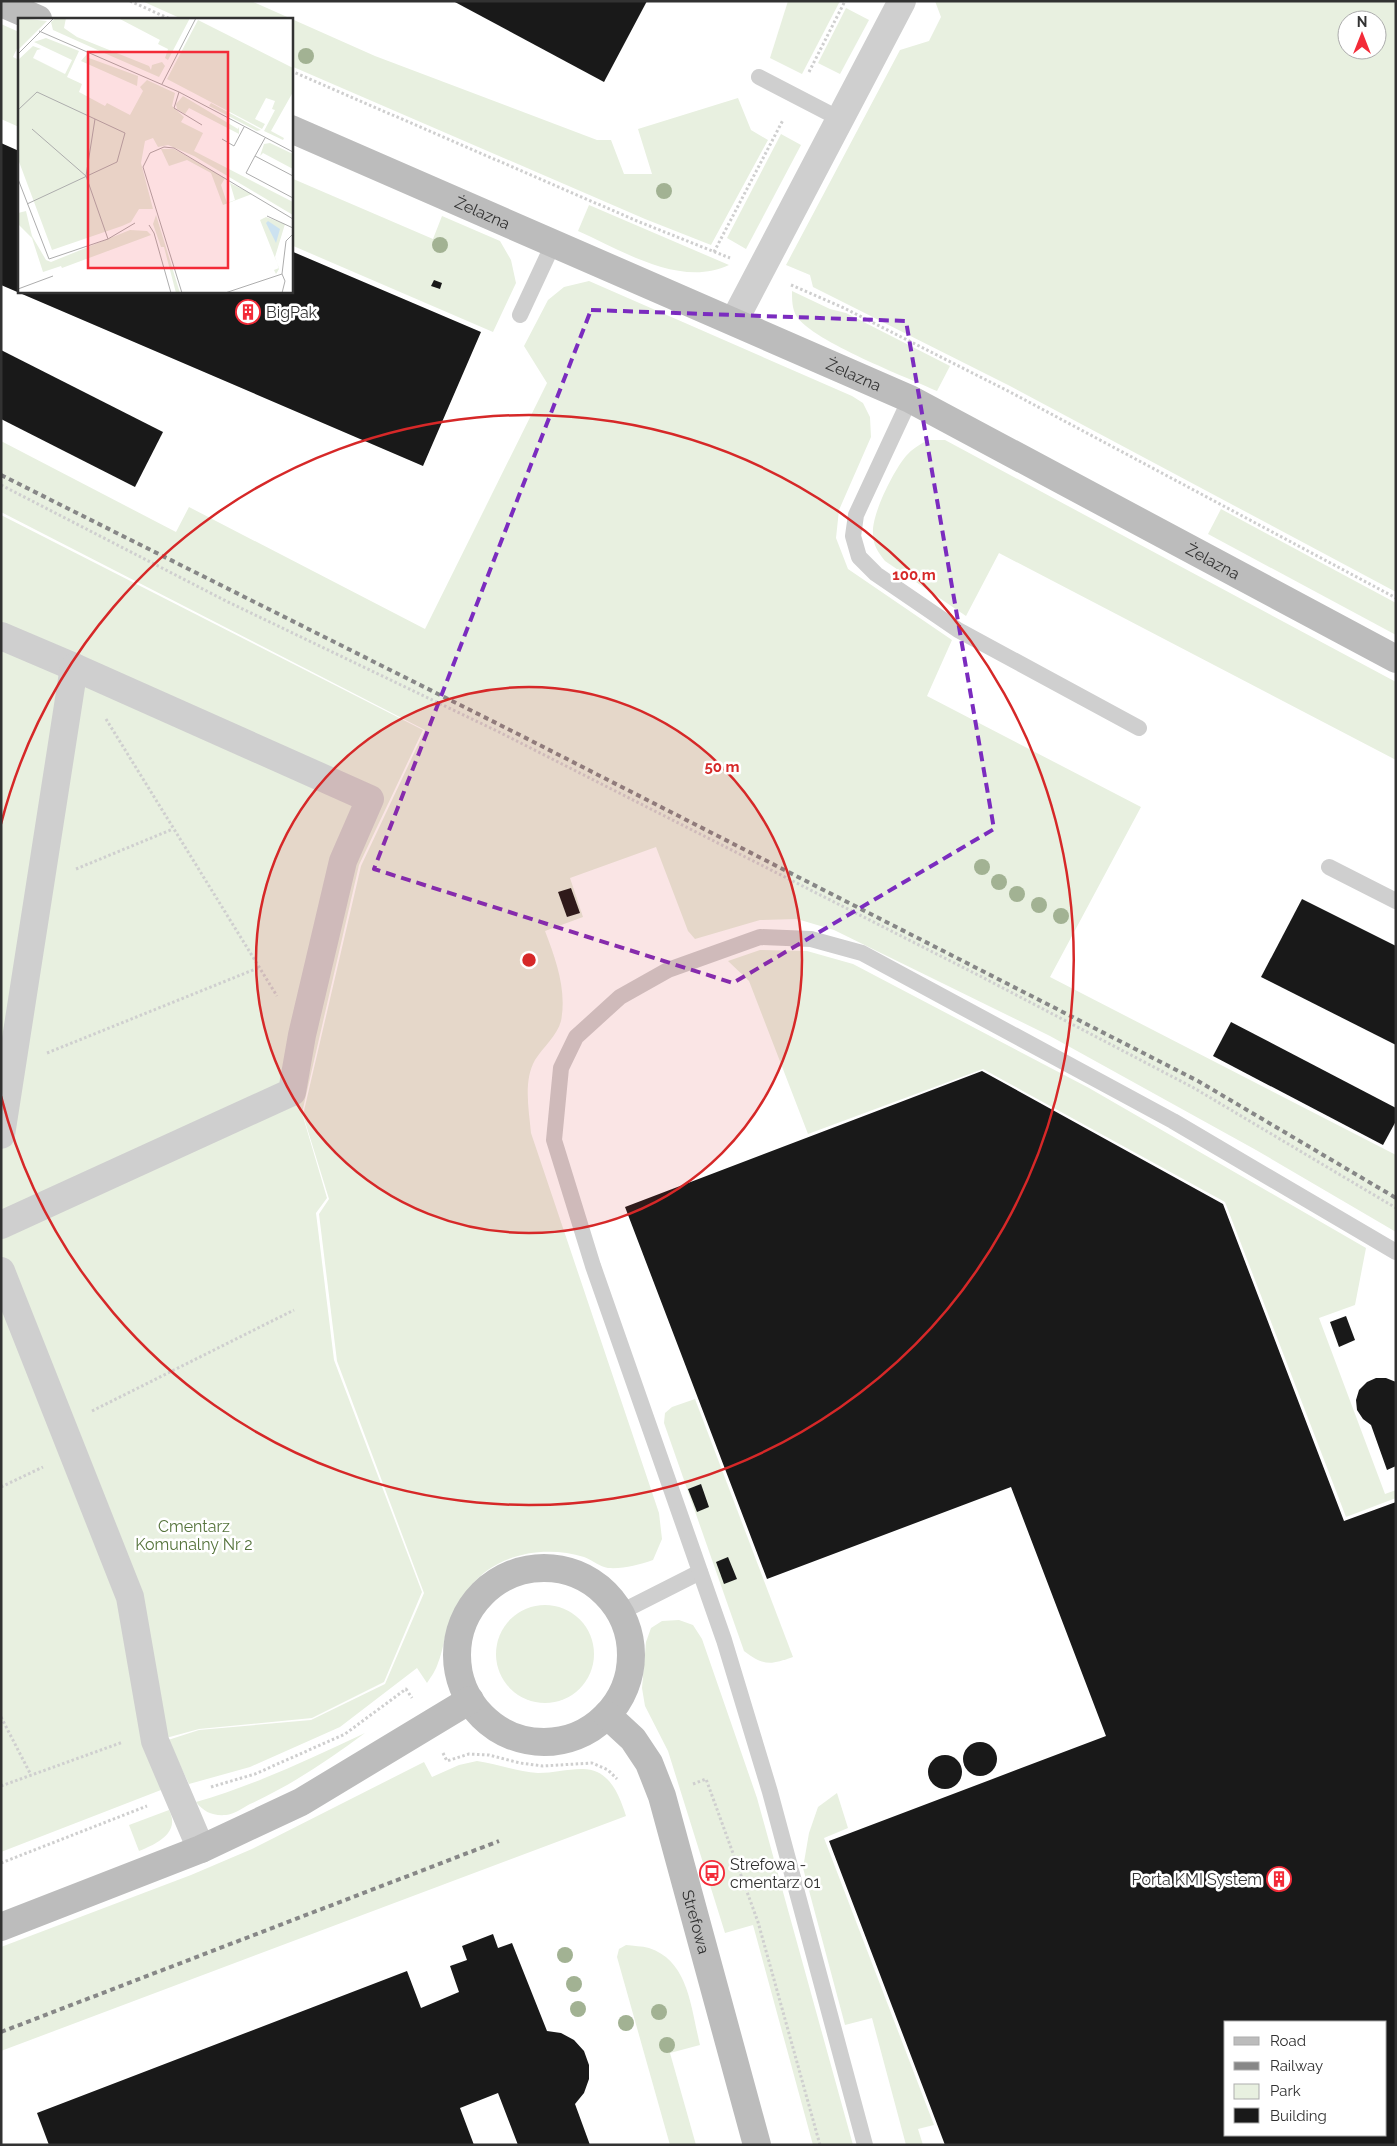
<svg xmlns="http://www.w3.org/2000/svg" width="1397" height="2146" viewBox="0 0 1397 2146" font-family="Raleway,sans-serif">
<rect width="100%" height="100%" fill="#fff"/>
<g fill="#e8f0e0" fill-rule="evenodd">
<polygon points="142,1 251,1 375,56 597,140 611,140 624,174 652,174 638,129 738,98 751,130 768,140 711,245 645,219 291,66 291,19 182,19"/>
<polygon points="788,1 840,1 802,74 770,58"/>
<path d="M935,1H1396V592L1010,386L813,287L810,275L786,265L900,50L929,41L941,17ZM1347,20H1377V50H1347Z"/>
<polygon points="846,8 869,20 840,74 818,63"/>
<polygon points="1,24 19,32 19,44 13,57 19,60 19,127 1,119"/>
<polygon points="781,134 801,145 746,249 727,238"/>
<polygon points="291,178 433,239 442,216 500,241 511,260 516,283 493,332 291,245"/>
<path d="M589,205L729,265C681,288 623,251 578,231Z"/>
<path d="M589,281L852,396L863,403L870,417L871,437L839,510L836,538L848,569L952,640L927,696L1141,807L1050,977L1396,1155V1232L1256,1150L1050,1036L834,930L797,919L760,920L695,939L688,931L656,847L570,878L583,917L545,931C556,960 567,990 561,1021C557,1036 543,1047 535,1060C523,1081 529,1110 531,1133L659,1513L662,1539L653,1560C638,1565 624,1569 608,1568C600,1567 592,1560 584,1557C545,1545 497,1553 470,1587C460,1599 453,1612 448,1627C444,1638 443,1651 438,1663C436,1670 431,1677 427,1683L417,1668L340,1727L250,1767L189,1784L168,1740L199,1730L311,1720L385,1684L424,1593L337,1361L319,1214L329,1199L303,1115L361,866L425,730L1,512V441L176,532L189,507L425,629L547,383L524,346L548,300L564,287Z"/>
<path d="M792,291L830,309L846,313L950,366L937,391C906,377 815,342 797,317C792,310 792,299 792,291Z"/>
<path d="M928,440H945L1396,682V760L999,553L966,616L885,561C878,552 873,545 873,534C871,515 894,470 906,456C912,449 920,444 928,440Z"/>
<polygon points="1221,509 1396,603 1396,635 1208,534"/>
<polygon points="1,515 423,730 359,865 302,1113 327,1198 316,1213 334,1360 422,1592 384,1682 312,1718 199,1729 155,1741 161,1790 1,1852"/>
<polygon points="760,950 807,951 853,964 1089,1088 1366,1248 1355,1305 1319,1318 1385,1494 1396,1490 1396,1498 1346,1517 1225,1202 983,1069 808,1134 749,981 728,961"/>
<path d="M695,1399L793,1657C770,1665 764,1666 744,1651L664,1423L665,1413L672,1407Z"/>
<circle cx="545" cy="1654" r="49"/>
<polygon points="679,1620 693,1625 702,1639 757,1798 853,2145 813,2145 753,1925 725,1933 668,1751 645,1706 642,1688 646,1642 651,1628 662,1621"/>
<path d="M365,1733C328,1760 292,1785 250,1804C243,1808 234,1814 226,1815C212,1816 204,1812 196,1802C255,1785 310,1759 365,1733Z"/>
<path d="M477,1761C498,1764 517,1772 538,1773C553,1773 567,1769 581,1769C609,1768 619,1794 626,1816L1,2051V1947L191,1875L252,1849L424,1762L432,1777L459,1765Z"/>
<polygon points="837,1793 848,1828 824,1838 934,2125 918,2129 923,2145 906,2145 872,2018 845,2025 803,1868 809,1833 818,1807"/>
<path d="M169,1810C181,1833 156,1844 139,1851L129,1825Z"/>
<path d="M626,1945C633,1946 642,1946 649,1948C689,1961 691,2009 700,2045L670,2053L696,2145H670L617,1957L619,1949Z"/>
</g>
<g fill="#191919" fill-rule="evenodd">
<polygon points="453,1 647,1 604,82"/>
<polygon points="1,143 19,151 19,291 291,291 291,251 481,332 423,466 1,285"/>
<polygon points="434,280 442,283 440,289 431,286"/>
<polygon points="1,350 163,432 135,487 1,419"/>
<polygon points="571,888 580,913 567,917 558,892"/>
<polygon points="1302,899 1396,946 1396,1045 1261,977"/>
<polygon points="1231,1022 1396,1108 1396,1121 1383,1145 1213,1056"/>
<path d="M982,1071L1223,1204L1344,1521L1396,1502V2145H945L829,1841L1106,1736L1011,1487L767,1579L625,1207ZM1226,2022H1386V2135H1226Z"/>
<polygon points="1346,1316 1355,1340 1339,1347 1330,1322"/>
<polygon points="1376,1378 1386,1378 1396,1382 1396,1466 1387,1470 1371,1425 1363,1419 1357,1410 1356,1400 1359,1390 1367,1382"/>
<polygon points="701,1484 709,1507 697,1512 688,1489"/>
<polygon points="728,1557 737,1579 724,1584 716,1562"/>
<circle cx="980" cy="1759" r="17"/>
<circle cx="945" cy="1772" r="17"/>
<polygon points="493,1934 498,1948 512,1943 547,2031 561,2033 574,2040 584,2051 589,2065 589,2079 584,2093 575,2104 590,2145 518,2145 498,2093 460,2108 474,2145 49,2145 37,2113 407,1971 421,2008 459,1992 450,1966 467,1960 462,1946"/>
</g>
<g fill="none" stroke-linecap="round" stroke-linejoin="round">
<g stroke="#cfcfcf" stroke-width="3" stroke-dasharray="2.5 2.5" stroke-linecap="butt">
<polyline points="130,1 170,19"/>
<polyline points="291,71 637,221 730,258"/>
<polyline points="809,72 845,1"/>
<polyline points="714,252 783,120"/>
<polyline points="791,285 844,308 1010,392 1396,598"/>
<polyline points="1,485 226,601 499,732 980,976 1194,1088 1396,1208"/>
<polyline points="106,719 277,996"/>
<polyline points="76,869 173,829"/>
<polyline points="47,1053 258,968"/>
<polyline points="92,1411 294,1310"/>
<polyline points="1,1487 43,1467"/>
<polyline points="1,1717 31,1775"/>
<polyline points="443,1753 447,1761 469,1754 489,1755 520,1763 543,1766 592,1763 608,1770 617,1779"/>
<polyline points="693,1784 706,1779 758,1922 820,2145"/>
<polyline points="1,1786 123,1742"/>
<polyline points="211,1787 255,1774 345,1734 406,1689 412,1698"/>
<polyline points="1,1863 147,1806"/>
</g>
<g stroke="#cfcfcf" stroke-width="16">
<polyline points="759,77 840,119"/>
<polyline points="520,315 554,242"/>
<polyline points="910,399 856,515 853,536 859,557 876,574 958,630 1139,728"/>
<polyline points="1329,867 1396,901"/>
<polyline points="619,1613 700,1572"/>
<polyline points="865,2145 770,1792 724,1640 593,1266 554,1140 561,1068 576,1037 620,997 668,970 760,937 811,939 862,953 1173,1121 1396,1252"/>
</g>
<g stroke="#cfcfcf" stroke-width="28">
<polyline points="734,321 902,1"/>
<polyline points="1,636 74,667"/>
<polyline points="1,1135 74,667 370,799 343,861 302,1035 292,1092 1,1225"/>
<polyline points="1,1271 130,1597 155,1741 201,1849"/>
</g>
<g stroke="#bcbcbc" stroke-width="28">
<polyline points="1,3 38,19"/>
<path id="s1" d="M291,129L910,399L1396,659"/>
<circle cx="544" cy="1655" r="87"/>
<path id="s2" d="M607,1715L633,1739L649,1763L662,1796L757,2145"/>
<polyline points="1,1927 201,1849 301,1802 470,1700"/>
</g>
<g stroke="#878787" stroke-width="4" stroke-dasharray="5 4" stroke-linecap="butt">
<polyline points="1,475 514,732 1198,1081 1396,1198"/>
<polyline points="1,2032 499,1841"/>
</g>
</g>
<g fill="#a2b293">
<circle cx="306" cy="56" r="8"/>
<circle cx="664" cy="191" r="8"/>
<circle cx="440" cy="245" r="8"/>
<circle cx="982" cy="867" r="8"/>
<circle cx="999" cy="882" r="8"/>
<circle cx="1017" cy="894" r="8"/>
<circle cx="1039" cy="905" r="8"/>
<circle cx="1061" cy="916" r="8"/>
<circle cx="565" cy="1955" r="8"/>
<circle cx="574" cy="1984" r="8"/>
<circle cx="578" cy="2009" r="8"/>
<circle cx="659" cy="2012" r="8"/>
<circle cx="626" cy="2023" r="8"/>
<circle cx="667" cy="2045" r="8"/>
</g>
<path fill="none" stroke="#7b2cbf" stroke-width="4" stroke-dasharray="10 6" stroke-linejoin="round" d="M591,310L906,321L994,829L733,983L374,869Z"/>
<circle cx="529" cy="960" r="273" fill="#d62828" fill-opacity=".12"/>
<g fill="none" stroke="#d62828" stroke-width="2.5">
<circle cx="529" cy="960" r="273"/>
<path d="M1 824A545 545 0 1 1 1 1096"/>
</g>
<defs>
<symbol id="building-ring" viewBox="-11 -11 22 22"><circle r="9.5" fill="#fff" stroke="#f32b38" stroke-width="1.5"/><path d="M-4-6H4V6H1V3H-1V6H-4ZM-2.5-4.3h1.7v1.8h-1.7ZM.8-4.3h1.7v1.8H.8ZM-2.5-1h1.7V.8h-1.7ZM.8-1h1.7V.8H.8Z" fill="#f32b38"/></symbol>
<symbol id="bus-ring" viewBox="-11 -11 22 22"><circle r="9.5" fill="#fff" stroke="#f32b38" stroke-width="1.5"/><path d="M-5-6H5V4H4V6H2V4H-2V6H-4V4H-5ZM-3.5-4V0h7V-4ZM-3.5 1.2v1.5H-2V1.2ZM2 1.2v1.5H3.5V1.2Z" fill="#f32b38"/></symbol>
</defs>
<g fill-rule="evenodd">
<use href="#building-ring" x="234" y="298" width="28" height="28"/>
<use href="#bus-ring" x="698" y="1859" width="28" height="28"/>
<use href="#building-ring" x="1265" y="1865" width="28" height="28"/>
</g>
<g text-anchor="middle" stroke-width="5" stroke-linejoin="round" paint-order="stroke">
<g font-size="16" fill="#323232" stroke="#fff">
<text dy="6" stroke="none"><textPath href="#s1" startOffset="209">Żelazna</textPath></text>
<text dy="6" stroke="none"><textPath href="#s1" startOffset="614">Żelazna</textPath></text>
<text dy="6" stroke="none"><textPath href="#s1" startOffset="1019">Żelazna</textPath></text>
<text dy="6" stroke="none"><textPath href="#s2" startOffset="230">Strefowa</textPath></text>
</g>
<g font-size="16" fill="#323232" stroke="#fff" text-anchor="start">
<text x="266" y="318">BigPak</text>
<text x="730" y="1870">Strefowa -<tspan x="730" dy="18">cmentarz 01</tspan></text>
<text x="1262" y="1885" text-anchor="end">Porta KMI System</text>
</g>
<g font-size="16" fill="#55733b" stroke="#fff">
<text x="194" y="1532">Cmentarz<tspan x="194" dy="18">Komunalny Nr 2</tspan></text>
</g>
</g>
<g transform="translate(18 18)">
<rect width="275" height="275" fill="#fff"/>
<path d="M0,0L29,3L0,32ZM38,0H48L46,10L59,19L131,48L133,52L134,47L144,44L147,48L141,59L84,34L35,12L33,4ZM100,0H172L150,42L147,40L150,31L140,26L142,22ZM180,2L275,50V74L253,113L266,120L265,122L246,113L257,92L254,91L257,83L248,80L237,101L247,106L244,111L149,61ZM28,20L61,33L49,59L64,66L61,74L87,88L89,85L112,97L125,73L122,69L129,62L157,75L154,88L166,99L163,104L185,115L176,133L275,184V197L176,138L150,127L140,129L135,120L127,123L123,145L135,191H121L113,204L104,208L34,232L0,141V42L15,28L23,31L19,32L15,40L47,56L54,42L16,24ZM69,36L71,40L120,58L119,68L63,43ZM165,78L220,111L221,109V116L171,90L167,96L159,91L158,86ZM193,85L243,112L239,113L191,88ZM252,125L275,136V151L245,135L242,138L246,126ZM143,131H156L207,160L203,167L209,185L217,182L212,165L234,176L205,187L193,155L169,142L151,148ZM8,193L14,218L28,242L33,244L112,212L129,213L133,217L44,250L43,248L25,254L14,220L0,206V195ZM138,197L162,275H158L146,229H143L135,206ZM248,199L267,206L257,239L261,251L258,256L256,252L261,250L242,202Z" fill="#e8f0e0"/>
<path d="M250,203L262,211L258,225L248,205Z" fill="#cce2f0"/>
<path fill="none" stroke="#adadad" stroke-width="1" d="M21,13L161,74L275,134M0,36L36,0M144,66L178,0M161,74L156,90L184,107M0,92L19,74L77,101M14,111L68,158L90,221M247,120L237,138L275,158M204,121L216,128L226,109M237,138L228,155L275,180M0,161L31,241L90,221L117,205M9,186L99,144L107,115L77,101L68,158M249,198L275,210M131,207L136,215L153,275M264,256L267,263L264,275M0,271L35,258M164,275L125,149L132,135L146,129L156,130L275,201M207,275L264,256L268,223L275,216"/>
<path fill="#f32b38" fill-opacity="0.15" stroke="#f32b38" stroke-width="2.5" d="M70,34H210V250H70Z"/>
<rect width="275" height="275" fill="none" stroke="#323232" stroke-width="2.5"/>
</g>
<circle cx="529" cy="960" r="8" fill="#d62828" stroke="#fff" stroke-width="2.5"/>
<g font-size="15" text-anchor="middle" font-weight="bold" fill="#d62828" stroke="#fff" stroke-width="5" stroke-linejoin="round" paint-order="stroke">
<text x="914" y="580">100 m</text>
<text x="722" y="772">50 m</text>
</g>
<rect width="1397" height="2146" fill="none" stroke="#323232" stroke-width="5"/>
<rect x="1224" y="2021" width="162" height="115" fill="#ffffff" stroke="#adadad"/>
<rect x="1234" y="2037" width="25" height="8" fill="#bcbcbc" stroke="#adadad"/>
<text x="1270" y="2046" font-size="15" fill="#323232">Road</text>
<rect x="1234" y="2062" width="25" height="8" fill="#878787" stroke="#adadad"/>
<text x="1270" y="2071" font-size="15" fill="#323232">Railway</text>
<rect x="1234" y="2084" width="25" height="15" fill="#e8f0e0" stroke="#adadad"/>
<text x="1270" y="2096" font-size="15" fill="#323232">Park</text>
<rect x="1234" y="2108" width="25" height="15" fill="#191919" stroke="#adadad"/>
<text x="1270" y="2121" font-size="15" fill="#323232">Building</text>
<g transform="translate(1362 35)"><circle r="24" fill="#ffffff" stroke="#adadad"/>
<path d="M0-4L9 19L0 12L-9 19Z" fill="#f32b38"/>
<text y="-8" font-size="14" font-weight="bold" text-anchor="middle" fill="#323232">N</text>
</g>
</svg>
